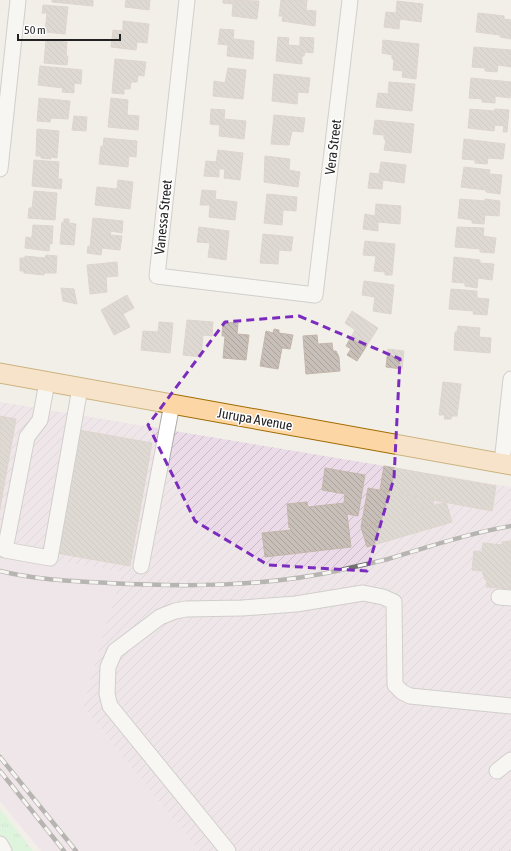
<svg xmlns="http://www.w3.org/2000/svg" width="511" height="851" viewBox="0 0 511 851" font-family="'Asap Condensed',sans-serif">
<defs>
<pattern id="industrial-furrows" width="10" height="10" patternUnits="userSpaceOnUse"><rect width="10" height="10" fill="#ebdbe8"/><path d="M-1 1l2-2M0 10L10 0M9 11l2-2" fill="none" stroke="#c9bcc7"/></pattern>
<pattern id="park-tufts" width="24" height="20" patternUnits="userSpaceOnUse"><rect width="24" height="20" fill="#c8facc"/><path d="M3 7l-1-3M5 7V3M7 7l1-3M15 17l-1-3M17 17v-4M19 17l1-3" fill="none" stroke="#acd6af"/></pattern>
<pattern id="building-back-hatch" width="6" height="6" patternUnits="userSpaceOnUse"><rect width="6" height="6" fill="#c7bfb8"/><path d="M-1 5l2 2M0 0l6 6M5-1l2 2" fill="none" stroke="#aba49e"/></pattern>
</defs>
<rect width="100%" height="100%" fill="#f2efe9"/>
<polygon fill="url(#industrial-furrows)" points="0,402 511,487 511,851 199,851 83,707 100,645 38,557 0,545"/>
<polygon fill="#ebdbe8" points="0,545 38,557 123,572 100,645 83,707 199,851 41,851 0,801"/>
<polygon fill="url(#park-tufts)" points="0,809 33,851 0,851"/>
<g fill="url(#building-back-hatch)" stroke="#c4b6ab">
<polygon points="52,0 93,0 93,6 52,2"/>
<polygon points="126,0 150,0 149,10 125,7"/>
<polygon points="223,0 259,1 257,19 232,16 233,4 223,3"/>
<polygon points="281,0 307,0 306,10 316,11 315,26 282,21 283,16 279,16"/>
<polygon points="397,1 423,4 421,22 400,19 399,29 384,27 386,12 396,13"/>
<polygon points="43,5 68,7 65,34 45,32 47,13 42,13"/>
<polygon points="478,13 504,16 504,19 511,20 511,39 500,37 500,35 476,32"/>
<polygon points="123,21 149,24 147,43 137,42 136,50 111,47 113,30 123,31"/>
<polygon points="220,29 234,30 233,39 254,41 253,59 227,56 228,45 218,44"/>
<polygon points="278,37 289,38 288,45 300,46 300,37 314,38 313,53 305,52 304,56 302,56 302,64 276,61"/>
<polygon points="46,40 67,42 66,56 68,56 67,65 44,63"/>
<polygon points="383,40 419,44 416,79 402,77 403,71 393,70 394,59 392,59 392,55 382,53"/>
<polygon points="474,47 511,50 511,67 498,65 497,72 485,71 485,68 472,67"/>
<polygon points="115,59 146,62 144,76 138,75 137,82 131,82 130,89 124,89 124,94 112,93"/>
<polygon points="40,66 82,70 81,84 74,83 74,93 62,92 63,88 38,85"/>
<polygon points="228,68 246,70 243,99 213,96 214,81 225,83"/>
<polygon points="274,74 310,78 308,93 298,92 297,104 272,101"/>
<polygon points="471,78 511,82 510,98 495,96 495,103 482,102 482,99 469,98"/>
<polygon points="389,82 415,84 412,111 376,107 378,93 388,94"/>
<polygon points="39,98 70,101 68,119 51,118 50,122 37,121"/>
<polygon points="111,98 128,100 127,115 139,116 138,130 108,127"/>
<polygon points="211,109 225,110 224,119 246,121 244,139 219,136 220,125 210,124"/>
<polygon points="470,109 494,111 495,109 509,110 507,132 503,132 504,126 495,125 494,131 468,128"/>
<polygon points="274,115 305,118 303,132 292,131 289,145 271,144"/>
<polygon points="74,116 87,117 86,131 72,130"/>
<polygon points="375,120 414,124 411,153 384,150 386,140 384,139 384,135 373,134"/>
<polygon points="37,129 59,131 57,158 51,157 51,159 41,158 41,156 36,156"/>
<polygon points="104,138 137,141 136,157 129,156 128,167 99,164 101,146 103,147"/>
<polygon points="464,139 505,144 503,159 488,158 487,164 475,163 475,160 462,159"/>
<polygon points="218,150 243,153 240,180 224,178 225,169 219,169 219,177 204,176 206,161 216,162"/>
<polygon points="265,156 290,159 289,170 300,172 298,187 264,182"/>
<polygon points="34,160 59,162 58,179 62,179 61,189 32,186"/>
<polygon points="381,162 406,165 404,183 383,180 382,189 368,188 370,173 379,174"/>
<polygon points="464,167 490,170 489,174 502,175 500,194 486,192 486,190 461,187"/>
<polygon points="118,180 133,182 130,209 95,205 97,187 117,189"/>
<polygon points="202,190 216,191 215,199 237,202 235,220 209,217 210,205 200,205"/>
<polygon points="34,191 57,193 55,220 28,218 29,208 32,208"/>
<polygon points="267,194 297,197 296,211 283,210 282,225 264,223"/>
<polygon points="460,199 485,201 485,199 500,201 499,216 485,215 484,224 472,223 472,220 458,218"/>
<polygon points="376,204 401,206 400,224 378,222 378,231 363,229 365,214 375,216"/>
<polygon points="93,218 123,221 122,233 111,231 110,235 122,236 120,250 102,248 101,255 87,253 88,246 90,247"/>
<polygon points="64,219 69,219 69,223 76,224 74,245 60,244 62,222 64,223"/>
<polygon points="33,225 53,226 52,244 50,243 49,251 25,248 26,237 31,238 32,236"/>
<polygon points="199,227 229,231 226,260 208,257 210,243 197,242"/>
<polygon points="457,227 484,228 483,236 496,238 494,253 480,252 480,249 455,247"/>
<polygon points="263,234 293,237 291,251 279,250 278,264 260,263"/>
<polygon points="365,241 395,244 392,275 385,275 385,272 374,271 376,256 363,255"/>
<polygon points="46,255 57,256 56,273 44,273 44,275 24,273 24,271 20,271 20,258 25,258 25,256 45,258"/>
<polygon points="454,257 480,260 480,263 494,264 492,280 478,278 477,288 465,286 465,283 452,282"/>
<polygon points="117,262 118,276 106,277 107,292 90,294 87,265"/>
<polygon points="364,281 394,285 391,314 373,311 375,297 362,295"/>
<polygon points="61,288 74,289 77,304 63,301"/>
<polygon points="451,289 477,291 477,298 489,299 487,315 473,314 474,311 449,309"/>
<polygon points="127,295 134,308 123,314 130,327 114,335 101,310"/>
<polygon points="352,311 378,328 357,361 347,355 351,349 346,346 355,330 345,323"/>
<polygon points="187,320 213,322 212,336 203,335 201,357 183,355"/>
<polygon points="159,322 173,323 170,353 141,350 143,331 158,332"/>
<polygon points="223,322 238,323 237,334 249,335 246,360 223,358 225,336 222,336"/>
<polygon points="458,326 480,328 479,337 491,338 490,353 454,350 455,332 457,332"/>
<polygon points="274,329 279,330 279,333 293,335 290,349 282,348 278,369 260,366 266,331 273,333"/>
<polygon points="317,335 318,344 332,343 333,351 336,351 339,357 340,371 306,374 303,336"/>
<polygon points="388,349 404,351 402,369 386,367"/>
<polygon points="443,382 461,384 457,416 452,416 451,419 444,419 445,415 439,415"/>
<polygon points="0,416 16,419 0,508"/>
<polygon points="79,430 152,443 130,566 56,553"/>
<polygon points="384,466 496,486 492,511 380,490"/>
<polygon points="325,468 365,475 358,516 347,514 351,547 265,557 262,533 291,530 290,527 289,528 287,504 307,502 308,507 344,503 345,494 322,490"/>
<polygon points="368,488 434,500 433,507 361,527"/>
<polygon points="446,502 452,522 367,547 361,527"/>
<polygon points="511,541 511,589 486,587 487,580 485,580 482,571 472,570 474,551 482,552 483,543 502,545 502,542"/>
</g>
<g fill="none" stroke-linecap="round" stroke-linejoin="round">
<defs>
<g id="minor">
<polyline points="187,0 157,276 315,295 350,0"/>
<polyline points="0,169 18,0"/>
<polyline points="47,382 40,420 27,437 5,550 50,558 80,388"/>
<polyline points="502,463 511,379"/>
<polyline points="141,566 172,404"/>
<polyline points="499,597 511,598"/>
<polyline points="497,771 511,760"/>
<polyline points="0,844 4,851"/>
<polyline points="228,851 110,706 107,694 108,667 115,651 160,617 175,611 186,609 242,608 296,604 363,593 383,597 394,602 395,685 402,692 410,696 511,706"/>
</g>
<polyline id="major" points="0,373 511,465"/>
</defs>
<use href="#minor" stroke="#a9a9a9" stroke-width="17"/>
<use href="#major" stroke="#a06b00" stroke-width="21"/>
<use href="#minor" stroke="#fff" stroke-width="15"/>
<use href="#major" stroke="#fcd6a4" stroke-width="19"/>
<defs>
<g id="rail">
<path d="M0,571C36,580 72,581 108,583C186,587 265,587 341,570C357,566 373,563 388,559C429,547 469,533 511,526"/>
<polyline points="0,757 76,851"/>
<polyline points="0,771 64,851"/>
</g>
</defs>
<use href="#rail" stroke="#707070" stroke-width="4.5"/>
<use href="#rail" stroke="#fff" stroke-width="3" stroke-dasharray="9" stroke-linecap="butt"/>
</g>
<path d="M0 0H511V851H0ZM299,316L400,359L394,478L367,571L268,565L195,521L148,425L225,322Z" fill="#f2efe9" fill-opacity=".55" fill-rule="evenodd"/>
<path fill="none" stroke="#7b2cbf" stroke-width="3" stroke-dasharray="8 5" stroke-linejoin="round" d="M299,316L400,359L394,478L367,571L268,565L195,521L148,425L225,322Z"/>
<g text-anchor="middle" stroke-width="3" stroke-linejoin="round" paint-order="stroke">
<g font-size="14" fill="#222" stroke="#fff">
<text transform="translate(333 147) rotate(-83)" y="5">Vera Street</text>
<text transform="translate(163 217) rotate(-84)" y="5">Vanessa Street</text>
<text transform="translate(255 419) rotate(10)" y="5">Jurupa Avenue</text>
</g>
</g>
<path d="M18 34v6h102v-6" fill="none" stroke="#222222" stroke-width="2"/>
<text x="24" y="34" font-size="12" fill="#222222" stroke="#ffffff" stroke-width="3" paint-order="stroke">50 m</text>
</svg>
